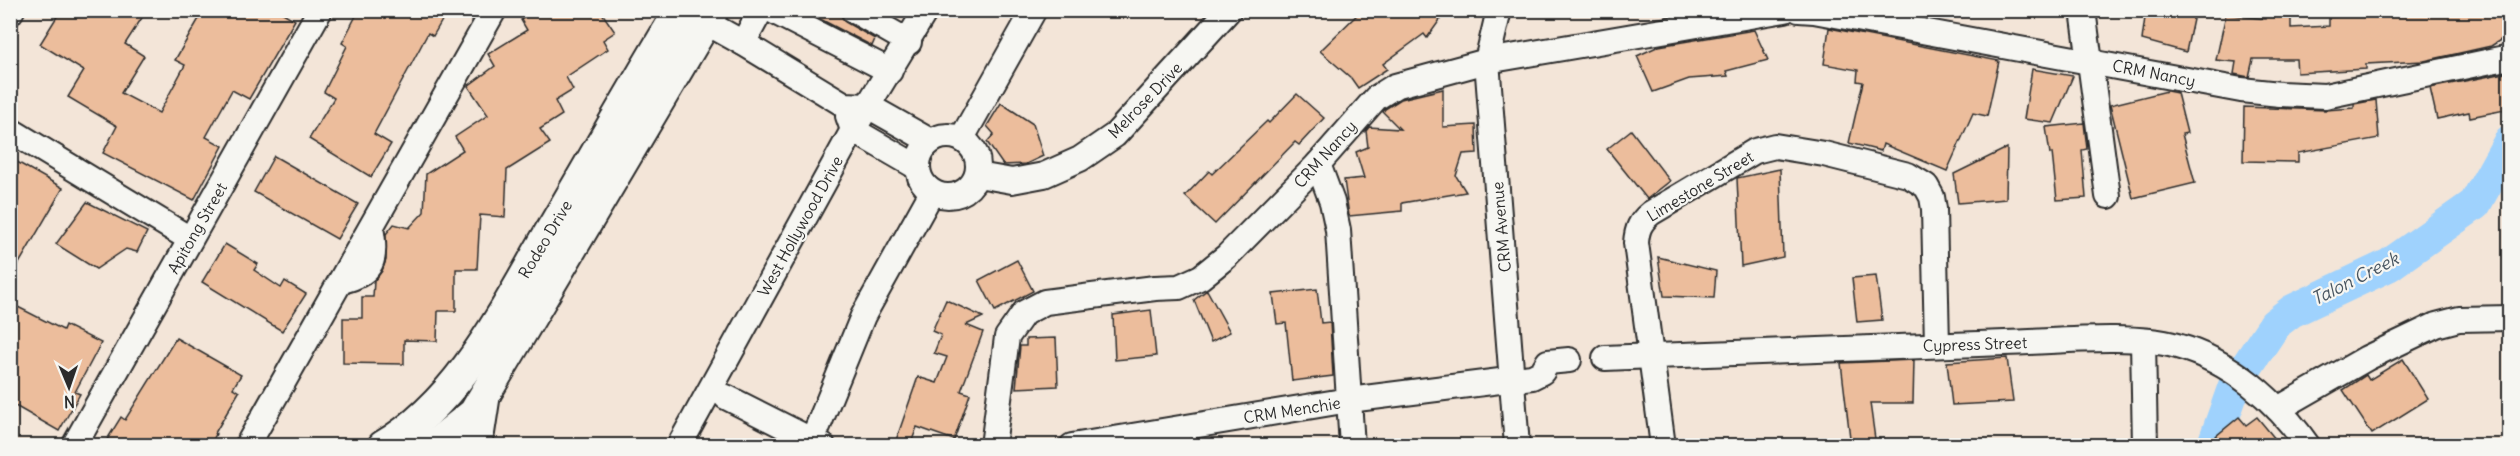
<svg xmlns="http://www.w3.org/2000/svg" width="2520" height="456" viewBox="0 0 2520 456" font-family="Delius,sans-serif">
<rect width="100%" height="100%" fill="#f3e5d8"/>
<filter id="ink" filterUnits="userSpaceOnUse"><feTurbulence type="fractalNoise" baseFrequency=".0167" numOctaves="2"/><feDisplacementMap in="SourceGraphic" scale="12" xChannelSelector="R" yChannelSelector="G"/><feConvolveMatrix kernelMatrix="1 2 1 2 8 2 1 2 1" color-interpolation-filters="sRGB"/></filter>
<g filter="url(#ink)">
<g fill="none" stroke-linecap="round" stroke-linejoin="round">
<g stroke="#9fd2fd" stroke-width="33">
<polyline points="2247,366 2275,324 2292,311 2389,265 2475,204 2510,141"/>
<polyline points="2213,446 2234,387"/>
</g>
</g>
<g fill="#ecbd9c" stroke="#2b2b2b" stroke-width="1.5">
<polygon points="61,10 147,10 125,44 144,56 121,93 159,113 185,65 175,60 204,10 278,10 295,20 249,99 232,90 206,137 223,146 194,200 103,153 117,126 68,97 84,71 40,44"/>
<polygon points="359,10 448,10 433,36 428,33 374,134 391,144 371,177 309,139 334,98 324,92 347,46 342,43"/>
<polygon points="535,10 600,10 615,32 603,40 608,49 566,77 573,90 555,101 562,115 540,129 550,143 507,170 505,217 480,215 477,269 456,269 456,311 438,311 437,341 404,340 404,364 343,363 343,318 362,318 362,297 373,297 374,281 382,271 386,260 386,234 394,224 409,228 424,212 426,174 463,150 455,137 488,115 468,86 495,66 488,54 527,30 521,20"/>
<polygon points="803,10 839,10 845,22 875,39 872,46"/>
<polygon points="1362,10 1447,10 1427,38 1424,34 1383,64 1387,69 1358,88 1351,78 1320,51"/>
<polygon points="2146,10 2195,10 2186,52 2142,40"/>
<polygon points="2367,10 2510,10 2510,34 2491,46 2424,61 2366,64 2366,69 2297,73 2296,59 2253,59 2249,77 2234,74 2236,62 2216,60 2226,14 2265,19 2265,13 2291,13 2291,28 2329,26 2329,17 2368,14"/>
<polygon points="1829,28 1999,61 1987,116 1973,113 1947,171 1883,144 1881,151 1849,143 1863,82 1857,81 1858,70 1824,64"/>
<polygon points="1754,30 1768,60 1726,71 1728,76 1689,79 1653,92 1637,56 1659,46"/>
<polygon points="2032,69 2073,76 2053,123 2024,119"/>
<polygon points="2510,72 2510,109 2470,117 2469,112 2437,119 2430,88"/>
<polygon points="1443,89 1443,127 1476,125 1477,153 1463,154 1456,176 1466,192 1402,203 1402,211 1349,216 1344,180 1364,178 1356,152 1368,147 1366,131 1369,127 1400,129 1383,112 1385,109 1401,99"/>
<polygon points="2167,91 2177,93 2187,133 2182,134 2195,183 2133,198 2110,105"/>
<polygon points="1297,94 1324,118 1299,145 1295,142 1215,224 1185,196 1209,171 1212,174 1267,121 1269,123"/>
<polygon points="2376,100 2379,138 2298,153 2298,162 2243,161 2244,107 2325,110 2354,108 2354,104"/>
<polygon points="1001,103 1033,124 1043,156 1026,164 1003,165 987,142 994,134 987,126"/>
<polygon points="2084,123 2087,149 2082,150 2086,198 2057,200 2052,153 2050,154 2046,127"/>
<polygon points="1631,130 1670,181 1647,199 1607,149"/>
<polygon points="2007,148 2006,199 1958,203 1954,174"/>
<polygon points="274,156 358,204 337,239 254,192"/>
<polygon points="10,158 63,188 10,279"/>
<polygon points="1780,169 1783,257 1741,266 1737,178"/>
<polygon points="87,202 147,232 137,252 126,249 96,269 56,244"/>
<polygon points="225,244 258,264 254,270 281,288 285,281 306,294 282,331 202,282"/>
<polygon points="1658,257 1716,271 1714,298 1664,296"/>
<polygon points="1017,260 1033,291 995,311 979,280"/>
<polygon points="1876,276 1882,320 1857,322 1852,278"/>
<polygon points="1317,289 1321,323 1330,322 1333,376 1292,381 1286,323 1277,324 1273,294"/>
<polygon points="1207,290 1230,332 1211,342 1194,300"/>
<polygon points="946,300 983,317 966,325 983,332 961,391 970,394 954,440 917,427 910,446 894,446 918,377 937,383 947,357 934,353 941,335 932,331"/>
<polygon points="10,303 63,330 65,325 101,343 75,392 80,394 59,431 10,403"/>
<polygon points="1151,310 1156,356 1115,360 1113,315"/>
<polygon points="176,338 241,375 233,388 239,392 215,433 216,434 210,446 103,446 121,417 125,420"/>
<polygon points="1056,338 1058,386 1016,388 1020,346 1026,346 1026,339"/>
<polygon points="2007,358 2013,402 1952,405 1947,362"/>
<polygon points="2403,359 2428,399 2372,434 2343,390 2366,375 2369,380"/>
<polygon points="1914,360 1913,403 1870,403 1876,446 1851,446 1841,363"/>
<polygon points="2239,417 2246,425 2257,417 2281,446 2223,446 2216,436"/>
</g>
<g fill="none" stroke-linecap="round" stroke-linejoin="round">
<defs>
<g id="minor">
<polyline points="771,10 890,71"/>
<polyline points="853,10 909,42"/>
<polyline points="1499,10 1487,61 1517,446"/>
<polyline points="1799,10 1814,11 2241,90 2280,94 2325,96 2510,57"/>
<polyline points="2083,10 2108,196"/>
<polyline points="10,13 12,10"/>
<polyline points="691,14 743,43 845,105 868,106 930,141"/>
<polyline points="743,43 761,10"/>
<polyline points="848,116 853,130 917,167"/>
<polyline points="10,130 190,239"/>
<circle cx="948" cy="166" r="30"/>
<polyline points="962,138 1034,10"/>
<polyline points="1318,164 1332,202 1338,230 1352,446"/>
<polyline points="978,175 1012,181 1044,175 1080,159 1115,135 1229,10"/>
<path d="M341,281C374,274 377,258 371,228"/>
<polyline points="2143,341 2145,446"/>
<path d="M1605,358C1738,352 1871,347 2005,343C2054,342 2130,333 2177,346C2231,361 2276,400 2308,446"/>
<polyline points="726,397 823,446"/>
<polyline points="2278,409 2367,358 2436,325 2459,319 2510,318"/>
<polyline points="74,446 320,10"/>
<polyline points="247,446 494,10"/>
<polyline points="474,446 482,433 488,394"/>
<polyline points="679,446 853,130 926,10"/>
<polyline points="810,446 863,316 932,192"/>
<polyline points="993,446 1007,337 1024,313 1045,302 1155,288 1179,287 1201,277 1227,256 1318,164 1376,98 1395,86 1487,61 1785,10"/>
<polyline points="1072,446 1349,400 1532,377 1542,372 1548,362 1569,360"/>
<path d="M1663,446L1636,243C1637,229 1640,222 1651,213L1755,151L1775,146L1824,154L1908,175L1926,186L1932,197L1934,209L1937,345"/>
</g>
<g id="major">
<path d="M383,446C462,400 506,306 551,230C594,157 636,83 680,10"/>
<polyline points="433,446 474,413 713,10"/>
</g>
</defs>
<use href="#minor" stroke="#2b2b2b" stroke-width="28"/>
<use href="#major" stroke="#2b2b2b" stroke-width="34"/>
<use href="#minor" stroke="#f6f6f2" stroke-width="24"/>
<use href="#major" stroke="#f6f6f2" stroke-width="30"/>
</g>
</g>
<g text-anchor="middle" stroke-width="4.5" stroke-linejoin="round" paint-order="stroke">
<g font-size="16" fill="#2b2b2b" stroke="#f6f6f2">
<text transform="translate(2154 73) rotate(11)" y="6">CRM Nancy</text>
<text transform="translate(1145 100) rotate(-46)" y="6">Melrose Drive</text>
<text transform="translate(1325 154) rotate(-48)" y="6">CRM Nancy</text>
<text transform="translate(1700 186) rotate(-31)" y="6">Limestone Street</text>
<text transform="translate(800 226) rotate(-61)" y="6">West Hollywood Drive</text>
<text transform="translate(1501 227) rotate(-95)" y="6">CRM Avenue</text>
<text transform="translate(197 228) rotate(-60)" y="6">Apitong Street</text>
<text transform="translate(545 239) rotate(-59)" y="6">Rodeo Drive</text>
<text transform="translate(1975 344) rotate(-2)" y="6">Cypress Street</text>
<text transform="translate(1292 410) rotate(-9)" y="6">CRM Menchie</text>
</g>
<g font-size="18" font-style="italic" fill="#485560" stroke="#f6f6f2">
<text transform="translate(2355 279) rotate(-27)" y="6">Talon Creek</text>
</g>
</g>
<rect width="2520" height="456" fill="none" stroke="#f6f6f2" stroke-width="36"/>
<rect x="18" y="18" width="2484" height="420" fill="none" stroke="#2b2b2b" stroke-width="2" filter="url(#ink)"/>
<g transform="translate(69 387) rotate(178)" stroke="#f6f6f2" stroke-width="4.5" paint-order="stroke">
<path d="M0-4.5L10 22L0 15L-10 22Z" fill="#2b2b2b"/>
<text y="-9" font-size="16" font-weight="bold" text-anchor="middle" fill="#2b2b2b">N</text>
</g>
</svg>
